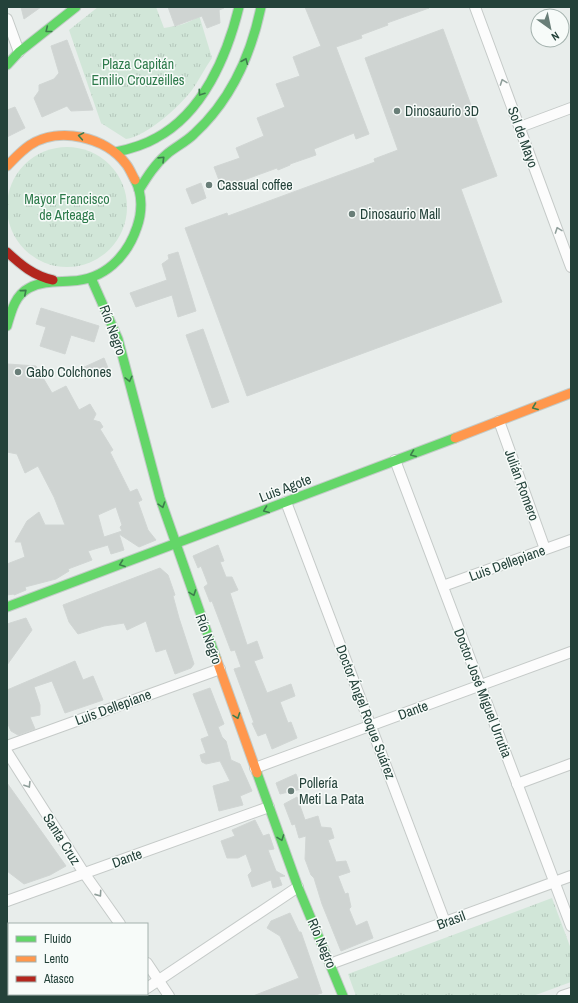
<svg xmlns="http://www.w3.org/2000/svg" width="578" height="1003" viewBox="0 0 578 1003" font-family="'Archivo Narrow',sans-serif">
<defs>
<pattern id="grass-tufts" width="24" height="20" patternUnits="userSpaceOnUse"><rect width="24" height="20" fill="#d1e6d8"/><path d="M3 7l-1-3M5 7V3M7 7l1-3M15 17l-1-3M17 17v-4M19 17l1-3" fill="none" stroke="#b3c6ba"/></pattern>
</defs>
<rect width="100%" height="100%" fill="#e8edeb"/>
<g fill="url(#grass-tufts)">
<path d="M98,7H156L164,28C175,26 191,24 199,15L212,58C205,68 199,80 192,90C179,107 147,136 126,139L101,123L69,30Z"/>
<circle cx="67" cy="207" r="60"/>
<polygon points="552,898 571,949 571,982 533,996 356,996 348,974"/>
</g>
<g fill="#cfd4d2" stroke="#d1d6d4" fill-rule="evenodd">
<polygon points="21,7 41,7 24,19"/>
<polygon points="168,7 224,7 224,8 219,10 220,23 207,28 202,16 175,26"/>
<polygon points="305,7 429,8 387,23 388,25 361,35 362,38 336,47 369,134 356,139 354,133 314,149 316,155 290,164 290,165 278,170 277,168 222,188 214,167 240,158 236,148 264,136 257,118 285,107 276,84 300,76 293,57 321,46"/>
<polygon points="443,29 497,176 461,189 502,302 247,396 185,228 227,213 228,216 375,162 374,159 398,150 365,58"/>
<polygon points="67,40 93,110 71,111 67,106 42,117 34,98 39,91 39,85 54,79 59,73 51,46"/>
<polygon points="15,107 25,128 7,137 7,110"/>
<polygon points="201,183 206,198 192,204 186,189"/>
<polygon points="178,252 196,311 178,317 172,295 136,307 130,293 167,280 162,264 169,259 168,255"/>
<polygon points="41,308 99,326 94,342 71,335 65,354 40,346 46,327 36,324"/>
<polygon points="203,329 229,402 212,408 186,335"/>
<polygon points="104,358 108,368 85,379 80,369"/>
<path d="M8,364L36,366L52,393L66,386L79,410L90,404L96,414L93,420L100,422L103,427L100,429L113,450L110,452L130,492L137,489L142,500L138,502L148,530L156,540L139,547L119,534L124,550L111,554L108,545L88,551L92,560L68,569L69,571L56,579L25,587L26,590L14,595V594L7,595V564L25,557L21,542H15L27,521L39,512L45,525H65L54,497L38,466L25,473L17,454L7,452ZM116,507L122,525L120,527L122,531L104,537L98,515Z"/>
<polygon points="218,545 224,561 220,562 226,577 232,577 238,590 230,593 247,645 257,641 263,658 254,661 267,693 291,684 295,696 280,702 288,723 291,722 297,738 272,749 266,733 258,736 252,723 254,723 234,669 241,667 235,650 231,651 212,601 210,602 204,587 208,584 201,566 198,568 193,556"/>
<polygon points="160,568 168,575 175,595 173,596 179,618 194,664 191,668 175,674 166,649 156,652 146,621 127,630 124,623 104,626 78,634 69,622 63,605"/>
<polygon points="26,618 32,630 7,665 7,624"/>
<polygon points="75,661 83,680 93,676 103,700 65,713 52,681 34,687 40,705 40,715 30,717 35,729 18,735 11,731 7,722 7,690"/>
<polygon points="210,688 224,724 218,727 222,737 226,741 231,760 240,764 252,791 240,796 243,805 219,811 213,786 230,781 220,761 206,764 202,762 200,755 206,753 201,739 209,736 193,694"/>
<polygon points="296,774 302,789 280,794 276,783"/>
<polygon points="7,783 66,866 50,875 24,884 7,871"/>
<polygon points="297,797 305,820 318,816 321,827 331,828 334,838 328,840 336,862 346,861 350,872 338,876 345,894 348,893 351,907 349,909 356,926 367,921 373,938 341,951 322,904 314,878 311,875 305,859 306,836 299,838 295,824 292,825 284,804"/>
<polygon points="255,820 263,836 269,834 274,849 268,850 276,871 285,876 279,877 282,885 273,888 271,880 252,887 248,875 252,871 246,854 238,858 227,858 221,841 235,836 232,830"/>
<polygon points="290,913 299,932 301,932 322,993 312,996 253,996 299,978 280,936 267,928 271,921"/>
</g>
<g fill="none" stroke-linecap="round" stroke-linejoin="round">
<defs>
<g id="street">
<polyline points="475,7 571,267"/>
<polyline points="7,19 19,52"/>
<polyline points="520,127 571,108"/>
<polyline points="499,421 545,549"/>
<polyline points="395,460 571,926"/>
<polyline points="286,502 445,922"/>
<polyline points="443,586 571,540"/>
<polyline points="7,746 220,669"/>
<polyline points="7,752 84,873 120,924"/>
<polyline points="255,768 571,652"/>
<polyline points="517,784 571,764"/>
<polyline points="7,901 269,807"/>
<polyline points="147,963 169,996"/>
<polyline points="330,964 571,876"/>
<polyline points="147,988 298,887"/>
<polyline points="136,996 139,994"/>
<polyline points="562,996 571,993"/>
</g>
<g id="fast">
<polyline points="7,65 19,52 76,7"/>
<path d="M116,152C130,149 144,145 156,138C203,113 227,56 239,7"/>
<path d="M139,190C147,177 155,164 167,154C175,147 186,142 194,134C230,101 251,55 261,7"/>
<polyline points="91,278 118,339 160,498 216,658"/>
<path d="M7,326C11,312 15,295 29,288C42,281 57,282 71,281C104,280 127,257 137,227C142,213 143,195 135,180"/>
<polyline points="7,607 455,438"/>
<polyline points="257,773 298,887 343,996"/>
</g>
<g id="slow">
<path d="M7,166C14,159 21,151 30,145C59,126 106,137 126,164C130,169 132,175 135,180"/>
<polyline points="455,438 571,393"/>
<polyline points="216,658 257,773"/>
</g>
<path id="jam" d="M7,252C21,265 34,276 53,280"/>
</defs>
<use href="#street" stroke="#c5cac8" stroke-width="12"/>
<use href="#fast" stroke="#c3cbc8" stroke-width="11"/>
<use href="#slow" stroke="#c3cbc8" stroke-width="11"/>
<use href="#jam" stroke="#c3cbc8" stroke-width="11"/>
<use href="#street" stroke="#fcfcfc" stroke-width="10"/>
<use href="#fast" stroke="#63d668" stroke-width="9"/>
<use href="#slow" stroke="#ff974d" stroke-width="9"/>
<use href="#jam" stroke="#b3261e" stroke-width="9"/>
</g>
<defs><path id="oneway-chevron" d="M-2-3.5L2.5 0L-2 3.5" fill="none" stroke-width="1.6" stroke-linecap="round" stroke-linejoin="round"/></defs>
<g stroke="#3d7d4c">
<use href="#oneway-chevron" transform="translate(48 30) rotate(141)"/>
<use href="#oneway-chevron" transform="translate(245 61) rotate(-67)"/>
<use href="#oneway-chevron" transform="translate(201 93) rotate(124)"/>
<use href="#oneway-chevron" transform="translate(81 136) rotate(-170)"/>
<use href="#oneway-chevron" transform="translate(162 159) rotate(-44)"/>
<use href="#oneway-chevron" transform="translate(24 292) rotate(-40)"/>
<use href="#oneway-chevron" transform="translate(129 379) rotate(76)"/>
<use href="#oneway-chevron" transform="translate(535 407) rotate(159)"/>
<use href="#oneway-chevron" transform="translate(413 454) rotate(159)"/>
<use href="#oneway-chevron" transform="translate(162 505) rotate(72)"/>
<use href="#oneway-chevron" transform="translate(266 510) rotate(159)"/>
<use href="#oneway-chevron" transform="translate(122 564) rotate(160)"/>
<use href="#oneway-chevron" transform="translate(193 593) rotate(70)"/>
<use href="#oneway-chevron" transform="translate(237 716) rotate(70)"/>
<use href="#oneway-chevron" transform="translate(281 838) rotate(70)"/>
</g>
<g stroke="#909f9b">
<use href="#oneway-chevron" transform="translate(503 82) rotate(-110)"/>
<use href="#oneway-chevron" transform="translate(558 230) rotate(-110)"/>
<use href="#oneway-chevron" transform="translate(28 785) rotate(58)"/>
<use href="#oneway-chevron" transform="translate(99 894) rotate(55)"/>
</g>
<g fill="#697e78" stroke="#f7fbf9" stroke-width="1.5">
<circle cx="397" cy="111" r="4"/>
<circle cx="209" cy="185" r="4"/>
<circle cx="352" cy="214" r="4"/>
<circle cx="18" cy="372" r="4"/>
<circle cx="291" cy="791" r="4"/>
</g>
<g text-anchor="middle" stroke-width="3" stroke-linejoin="round" paint-order="stroke">
<g font-size="14" fill="#2d7a4b" stroke="#f7fbf9">
<text x="138" y="69">Plaza Capitán<tspan x="138" dy="16">Emilio Crouzeilles</tspan></text>
<text x="67" y="204">Mayor Francisco<tspan x="67" dy="16">de Arteaga</tspan></text>
</g>
<g font-size="14" fill="#24423a" stroke="#f7fbf9" text-anchor="start">
<text x="405" y="116">Dinosaurio 3D</text>
<text x="217" y="190">Cassual coffee</text>
<text x="360" y="219">Dinosaurio Mall</text>
<text x="26" y="377">Gabo Colchones</text>
<text x="299" y="788">Pollería<tspan x="299" dy="16">Meti La Pata</tspan></text>
</g>
<g font-size="14" fill="#24423a" stroke="#f7fbf9">
<text transform="translate(523 137) rotate(70)" y="5">Sol de Mayo</text>
<text transform="translate(113 330) rotate(70)" y="5">Río Negro</text>
<text transform="translate(522 485) rotate(70)" y="5">Julián Romero</text>
<text transform="translate(285 488) rotate(-21)" y="5">Luis Agote</text>
<text transform="translate(507 563) rotate(-20)" y="5">Luis Dellepiane</text>
<text transform="translate(209 639) rotate(70)" y="5">Río Negro</text>
<text transform="translate(483 693) rotate(69)" y="5">Doctor José Miguel Urrutia</text>
<text transform="translate(113 707) rotate(-20)" y="5">Luis Dellepiane</text>
<text transform="translate(413 710) rotate(-20)" y="5">Dante</text>
<text transform="translate(366 712) rotate(69)" y="5">Doctor Ángel Roque Suárez</text>
<text transform="translate(62 839) rotate(58)" y="5">Santa Cruz</text>
<text transform="translate(127 858) rotate(-20)" y="5">Dante</text>
<text transform="translate(451 920) rotate(-20)" y="5">Brasil</text>
<text transform="translate(322 943) rotate(67)" y="5">Río Negro</text>
</g>
</g>
<rect width="578" height="1003" fill="none" stroke="#24423a" stroke-width="16"/>
<rect x="8" y="923" width="140" height="72" fill="#f7fbf9" stroke="#a3b1ad"/>
<rect x="16" y="936" width="20" height="6" fill="#63d668" stroke="#a3b1ad"/>
<text x="44" y="943" font-size="12" fill="#24423a">Fluido</text>
<rect x="16" y="956" width="20" height="6" fill="#ff974d" stroke="#a3b1ad"/>
<text x="44" y="963" font-size="12" fill="#24423a">Lento</text>
<rect x="16" y="976" width="20" height="6" fill="#b3261e" stroke="#a3b1ad"/>
<text x="44" y="983" font-size="12" fill="#24423a">Atasco</text>
<g transform="translate(550 28) rotate(147)"><circle r="19" fill="#f7fbf9" stroke="#a3b1ad"/>
<path d="M0-3L7 15L0 10L-7 15Z" fill="#697e78"/>
<text y="-6" font-size="11" font-weight="bold" text-anchor="middle" fill="#24423a">N</text>
</g>
</svg>
